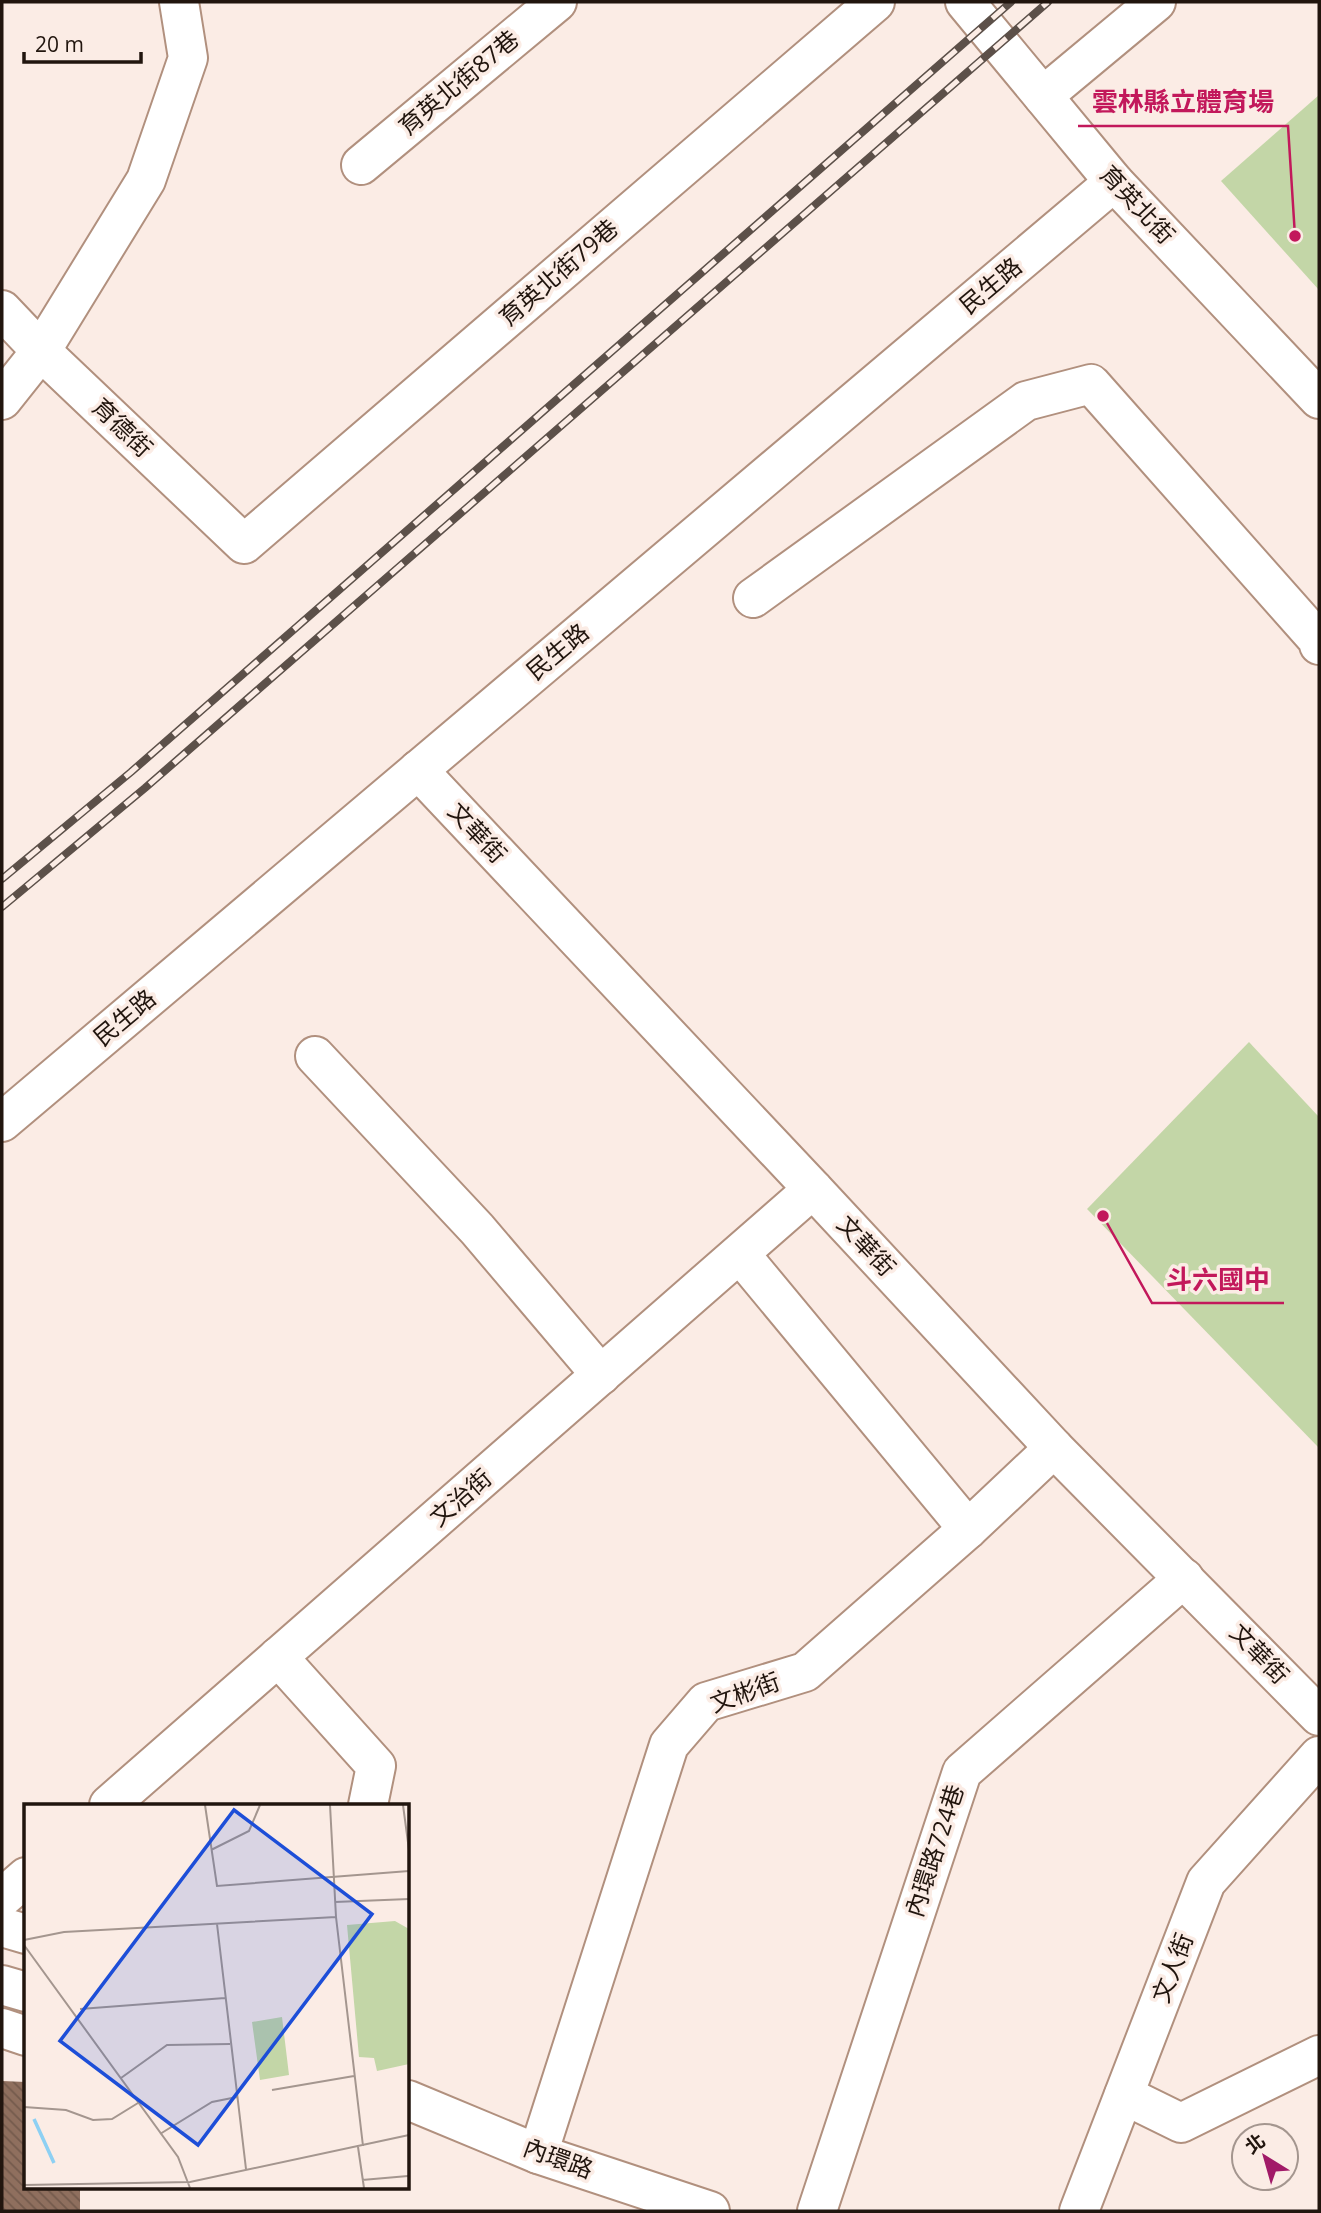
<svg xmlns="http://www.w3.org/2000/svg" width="1321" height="2213" viewBox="0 0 1321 2213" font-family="'Open Sans','Noto Sans TC',sans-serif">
<defs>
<pattern id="building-back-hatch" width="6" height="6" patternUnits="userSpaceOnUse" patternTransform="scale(1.75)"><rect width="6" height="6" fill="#8f6f5e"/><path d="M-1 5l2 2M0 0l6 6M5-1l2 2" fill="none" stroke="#745a4c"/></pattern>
</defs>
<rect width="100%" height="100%" fill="#fbece5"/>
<g fill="#c3d6a7">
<polygon points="1319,95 1319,290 1221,181"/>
<polygon points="1249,1042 1319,1117 1319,1448 1087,1209"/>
</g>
<polygon fill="url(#building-back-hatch)" points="2,2081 26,2082 26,2187 80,2187 80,2211 2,2211"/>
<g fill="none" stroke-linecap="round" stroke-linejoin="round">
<defs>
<g id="minor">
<polyline points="965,2 1114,182 1319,399"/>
<polyline points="1043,96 1156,2"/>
<polyline points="361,165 557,2"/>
<polyline points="2,310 41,351 244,544 875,2"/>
<polyline points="2,400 41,351 146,180 188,58 179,2"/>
<polyline points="753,598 1026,401 1091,384 1318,640 1319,645"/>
<polyline points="418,770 813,1189 1054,1448 1319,1716"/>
<polyline points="315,1056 477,1229 601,1375"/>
<polyline points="2,1122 1114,182"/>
<polyline points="740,1254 968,1529"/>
<polyline points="278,1657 376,1766 368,1805"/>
<polyline points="109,1805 813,1189"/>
<polyline points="2,1898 26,1877"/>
<polyline points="2,1927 26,1934"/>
<polyline points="2,1985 26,1992"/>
<polyline points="2,2028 26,2036"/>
<polyline points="1124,2095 1181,2123 1319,2055"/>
<polyline points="408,2100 538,2154 710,2211"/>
<polyline points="538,2154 669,1745 706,1702 805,1672 968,1529 1054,1448"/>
<polyline points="817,2211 962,1772 1184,1578"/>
<polyline points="1079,2211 1206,1882 1319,1756"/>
</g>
</defs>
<use href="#minor" stroke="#b1907e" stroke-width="42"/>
<use href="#minor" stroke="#fff" stroke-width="38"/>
<defs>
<g id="rail">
<polyline points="2,879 131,772 1011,2"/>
<polyline points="2,907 145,788 1048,2"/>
</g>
</defs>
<use href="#rail" stroke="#5c5049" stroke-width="8"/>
<use href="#rail" stroke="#fbece5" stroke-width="5" stroke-dasharray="16" stroke-linecap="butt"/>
</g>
<g text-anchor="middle" stroke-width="7" stroke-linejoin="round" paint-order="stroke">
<g font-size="24" fill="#21150e" stroke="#fbece5">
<text transform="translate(459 83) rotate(-40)" y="8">育英北街87巷</text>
<text transform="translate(1137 205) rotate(47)" y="8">育英北街</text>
<text transform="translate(559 273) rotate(-41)" y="8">育英北街79巷</text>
<text transform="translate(991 286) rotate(-40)" y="8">民生路</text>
<text transform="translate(122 428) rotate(44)" y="8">育德街</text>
<text transform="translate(558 652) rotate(-40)" y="8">民生路</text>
<text transform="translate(477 833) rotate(47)" y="8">文華街</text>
<text transform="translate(125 1018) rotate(-40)" y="8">民生路</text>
<text transform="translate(866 1246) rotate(47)" y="8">文華街</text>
<text transform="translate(461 1498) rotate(-41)" y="8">文治街</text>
<text transform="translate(1259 1654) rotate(46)" y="8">文華街</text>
<text transform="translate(745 1693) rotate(-20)" y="8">文彬街</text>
<text transform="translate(935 1851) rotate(-72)" y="8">內環路724巷</text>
<text transform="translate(1173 1968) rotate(-69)" y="8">文人街</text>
<text transform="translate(558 2159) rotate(20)" y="8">內環路</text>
</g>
</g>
<g transform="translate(24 1804)">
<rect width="385" height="385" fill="#fbece5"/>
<path d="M371,117L385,125V260L353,267L350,254L335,253L323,121ZM258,213L265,271L236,276L228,218Z" fill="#c3d6a7"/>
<path fill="none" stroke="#8dd0f3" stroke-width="3.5" d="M10,315L30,359"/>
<path fill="none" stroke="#a4968f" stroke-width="2" d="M181,1L193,82L385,67M306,1L312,113L339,342M379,1L385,46M187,46L225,27L236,1M311,98L385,95M193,120L222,365M0,136L40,128L312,113M0,141L154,353L166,384M56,205L201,194M97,274L143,241L206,240M248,286L330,272M0,303L42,306L69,316L88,315L114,299M136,330L188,298L213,293M334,343L340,384M338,376L384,372M0,381L166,378L385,331"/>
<path fill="#1d4ed8" fill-opacity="0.15" stroke="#1d4ed8" stroke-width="3.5" d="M210,6L348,110L174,341L36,237Z"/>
<rect width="385" height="385" fill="none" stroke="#21150e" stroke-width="3.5"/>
</g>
<path fill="none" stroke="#c2185b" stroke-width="2.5" d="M1295 236L1288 126H1078M1103 1216L1152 1303H1284"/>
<g fill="#c2185b" stroke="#fbece5" stroke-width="2.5">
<circle cx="1295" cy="236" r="7"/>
<circle cx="1103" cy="1216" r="7"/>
</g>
<g font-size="26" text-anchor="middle" font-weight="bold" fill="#c2185b" stroke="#fbece5" stroke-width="7" stroke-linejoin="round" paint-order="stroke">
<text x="1183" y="111">雲林縣立體育場</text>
<text x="1218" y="1289">斗六國中</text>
</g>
<rect width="1321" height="2213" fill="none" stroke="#21150e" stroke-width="7"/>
<g transform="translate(1265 2157) rotate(323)"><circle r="33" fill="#fbece5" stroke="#a4968f" stroke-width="2"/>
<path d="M0-5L12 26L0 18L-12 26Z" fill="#a11a68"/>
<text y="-10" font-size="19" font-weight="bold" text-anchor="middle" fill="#21150e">北</text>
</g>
<path d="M24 52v10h117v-10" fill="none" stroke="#21150e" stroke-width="3.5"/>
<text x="35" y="52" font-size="21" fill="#21150e" stroke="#fbece5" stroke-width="5" paint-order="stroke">20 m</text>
</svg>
